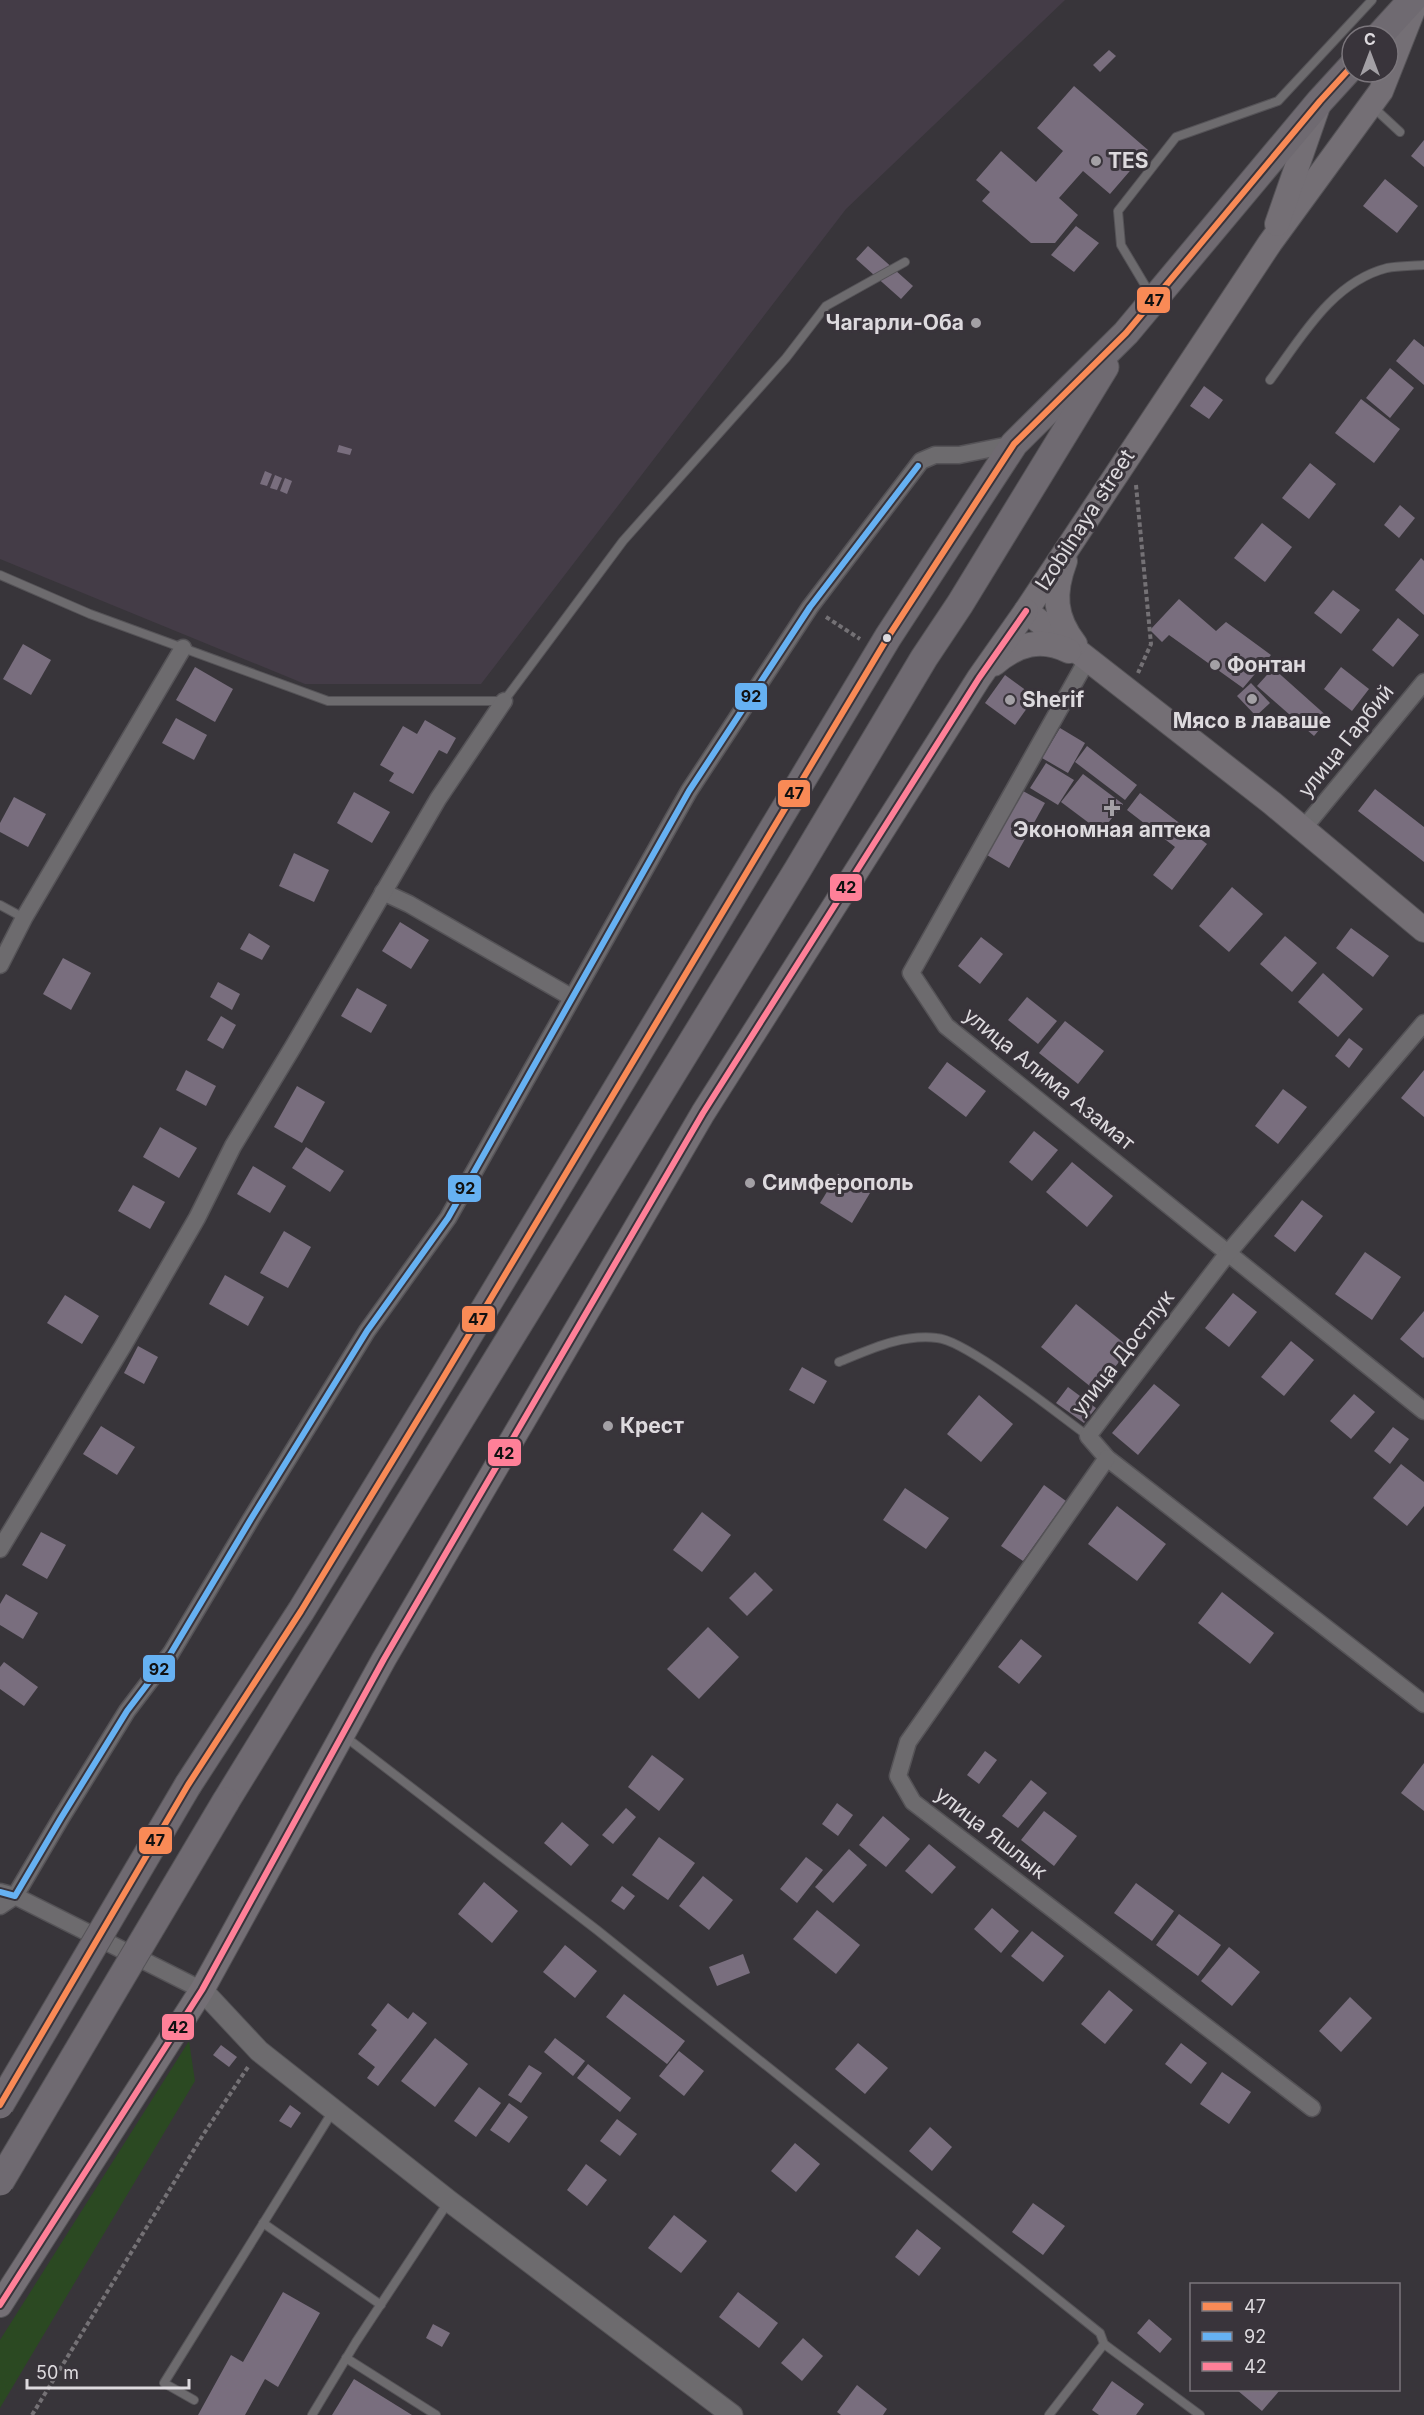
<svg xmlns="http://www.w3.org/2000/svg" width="1424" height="2415" viewBox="0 0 1424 2415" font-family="Inter,sans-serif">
<rect width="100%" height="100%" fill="#38353a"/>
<polygon fill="#443c47" points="0,0 1065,0 846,209 481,684 305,684 0,559"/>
<polygon fill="#2b4922" points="189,2041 195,2081 0,2408 0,2340"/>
<g fill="#796e7e">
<polygon points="1109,50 1116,56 1100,72 1093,65"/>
<polygon points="1074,86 1148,150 1110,194 1083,171 1059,198 1078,215 1055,243 1031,243 982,201 990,192 976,180 1001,151 1036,182 1063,151 1037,128"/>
<polygon points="1424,140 1424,167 1411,156"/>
<polygon points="1385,179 1418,206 1397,233 1363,206"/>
<polygon points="1076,226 1099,243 1074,272 1051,255"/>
<polygon points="868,246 913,286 901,299 856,259"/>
<polygon points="1414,339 1424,347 1424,385 1396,361"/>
<polygon points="1390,368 1414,388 1390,418 1366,398"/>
<polygon points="1204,386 1223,400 1209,419 1190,406"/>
<polygon points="1361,399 1400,429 1374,463 1335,433"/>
<polygon points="339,445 352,449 350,455 337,452"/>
<polygon points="1310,463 1336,484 1309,519 1282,498"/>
<polygon points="265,471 272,474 267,486 260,484"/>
<polygon points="275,475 282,478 277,490 270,488"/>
<polygon points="285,478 292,481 287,494 280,491"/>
<polygon points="1400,505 1415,518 1399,538 1384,525"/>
<polygon points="1262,523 1292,547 1265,582 1234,558"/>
<polygon points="1421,558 1424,561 1424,615 1395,590"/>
<polygon points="1333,590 1360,610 1341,634 1314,613"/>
<polygon points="1179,599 1216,631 1226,622 1271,655 1243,688 1169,635 1162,642 1150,630"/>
<polygon points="1398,618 1419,635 1393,667 1372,650"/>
<polygon points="23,644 51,660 31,695 3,679"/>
<polygon points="195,667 233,689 215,722 176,700"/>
<polygon points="1341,667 1369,689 1352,711 1324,689"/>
<polygon points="1273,668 1329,718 1314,736 1257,686"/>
<polygon points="1005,675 1035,697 1015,725 985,703"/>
<polygon points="1251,683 1270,703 1256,716 1237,696"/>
<polygon points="176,718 207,735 194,760 162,743"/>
<polygon points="425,720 456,738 447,754 439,750 413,794 389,781 394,773 380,765 403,726 417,734"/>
<polygon points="1060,728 1085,743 1068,773 1042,758"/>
<polygon points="1087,746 1137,785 1125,800 1075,762"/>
<polygon points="1046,763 1074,780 1058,805 1030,788"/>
<polygon points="1083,774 1123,804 1101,832 1061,802"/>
<polygon points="1375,789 1424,827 1424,862 1358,811"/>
<polygon points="1023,791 1045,803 1009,868 987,855"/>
<polygon points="354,792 390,812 372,843 337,823"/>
<polygon points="1140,793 1207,844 1172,890 1153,875 1175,847 1127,810"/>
<polygon points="14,797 46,814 28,847 0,832 0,823"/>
<polygon points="294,853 329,870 314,902 279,886"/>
<polygon points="1232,887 1263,914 1229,952 1199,926"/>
<polygon points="400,922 429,940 411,969 382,951"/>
<polygon points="1351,928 1389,956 1373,977 1336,948"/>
<polygon points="249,933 270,946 262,960 240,949"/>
<polygon points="1285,936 1317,963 1292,992 1260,964"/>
<polygon points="981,937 1003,954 980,984 958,966"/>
<polygon points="63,958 91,973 71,1010 43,994"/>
<polygon points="1323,973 1363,1009 1338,1037 1298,1002"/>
<polygon points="218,982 240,994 232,1010 210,997"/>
<polygon points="357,988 387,1005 371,1033 341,1016"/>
<polygon points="1027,997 1057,1021 1038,1044 1008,1020"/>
<polygon points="221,1016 236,1025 223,1049 207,1040"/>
<polygon points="1065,1021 1104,1051 1078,1084 1039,1053"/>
<polygon points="1349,1038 1363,1049 1349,1068 1335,1056"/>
<polygon points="947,1062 986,1091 966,1117 928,1088"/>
<polygon points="186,1070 216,1086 206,1106 176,1090"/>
<polygon points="1424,1070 1424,1117 1401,1098"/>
<polygon points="297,1086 325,1102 302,1143 274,1127"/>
<polygon points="1283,1089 1307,1107 1278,1144 1255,1126"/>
<polygon points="160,1127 197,1148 179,1178 143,1157"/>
<polygon points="1034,1131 1058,1150 1032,1181 1009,1162"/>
<polygon points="306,1147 344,1171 330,1192 292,1168"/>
<polygon points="1072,1162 1113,1196 1087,1227 1046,1192"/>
<polygon points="253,1166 286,1186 270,1213 237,1194"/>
<polygon points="838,1174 870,1193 852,1223 820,1203"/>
<polygon points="133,1185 165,1202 150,1229 118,1211"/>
<polygon points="1302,1200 1323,1216 1295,1252 1274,1236"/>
<polygon points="284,1231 311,1247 288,1288 260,1273"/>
<polygon points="1365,1252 1401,1277 1372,1320 1335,1294"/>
<polygon points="225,1275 264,1297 248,1326 209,1304"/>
<polygon points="1233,1293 1257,1312 1229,1347 1205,1328"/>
<polygon points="65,1295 99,1316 82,1344 47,1323"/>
<polygon points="1076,1304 1130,1348 1096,1391 1041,1347"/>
<polygon points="1424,1311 1424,1357 1423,1358 1400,1339"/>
<polygon points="1291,1341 1314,1360 1284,1396 1261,1377"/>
<polygon points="138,1346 158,1357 144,1384 124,1373"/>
<polygon points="802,1367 827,1381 814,1404 789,1390"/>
<polygon points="1154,1384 1180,1405 1138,1455 1112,1433"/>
<polygon points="1068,1387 1096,1408 1084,1423 1056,1403"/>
<polygon points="1354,1394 1375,1412 1351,1439 1330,1421"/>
<polygon points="979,1395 1013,1424 981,1462 947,1434"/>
<polygon points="101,1426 135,1447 117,1475 83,1454"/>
<polygon points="1393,1427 1409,1439 1390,1464 1374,1451"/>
<polygon points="1401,1464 1424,1482 1424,1506 1407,1526 1373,1498"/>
<polygon points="1044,1485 1066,1501 1023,1561 1001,1546"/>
<polygon points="905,1488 949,1518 926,1549 883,1520"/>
<polygon points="1117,1506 1166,1544 1137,1581 1088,1544"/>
<polygon points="702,1512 731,1535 702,1572 673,1550"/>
<polygon points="41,1532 66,1545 47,1579 22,1565"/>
<polygon points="755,1572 773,1590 747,1616 729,1598"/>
<polygon points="1222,1592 1274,1633 1250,1664 1198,1623"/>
<polygon points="6,1594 38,1613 23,1639 0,1625 0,1604"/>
<polygon points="708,1627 739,1657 699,1699 667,1669"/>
<polygon points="1021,1639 1042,1656 1019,1684 998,1667"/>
<polygon points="4,1662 38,1687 24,1706 0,1689 0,1667"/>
<polygon points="985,1751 997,1760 979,1784 967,1775"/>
<polygon points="652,1755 684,1779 659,1811 628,1787"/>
<polygon points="1424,1763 1424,1811 1401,1793"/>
<polygon points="1031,1780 1047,1793 1018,1828 1002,1816"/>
<polygon points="837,1803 853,1815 838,1836 822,1824"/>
<polygon points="626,1808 636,1817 613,1844 602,1835"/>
<polygon points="1044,1811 1077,1836 1054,1866 1021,1840"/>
<polygon points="883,1816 910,1839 886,1867 859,1845"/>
<polygon points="562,1822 589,1845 571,1866 544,1843"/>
<polygon points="659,1837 695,1863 668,1900 632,1875"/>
<polygon points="929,1844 956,1867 932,1894 905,1871"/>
<polygon points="849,1849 867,1865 833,1903 815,1887"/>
<polygon points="806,1857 823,1870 797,1903 780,1889"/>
<polygon points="703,1876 733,1900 709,1930 679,1906"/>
<polygon points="484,1882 518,1911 492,1943 458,1914"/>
<polygon points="1136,1883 1174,1911 1152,1941 1114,1913"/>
<polygon points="622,1886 635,1896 624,1910 611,1901"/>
<polygon points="992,1908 1019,1931 1001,1953 974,1929"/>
<polygon points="817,1910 860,1945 836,1974 793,1939"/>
<polygon points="1179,1914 1221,1945 1198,1976 1156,1945"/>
<polygon points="1032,1931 1064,1956 1043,1982 1011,1956"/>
<polygon points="565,1945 597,1971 575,1998 543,1972"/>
<polygon points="1229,1947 1260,1972 1232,2006 1201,1981"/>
<polygon points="743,1954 750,1973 717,1986 709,1967"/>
<polygon points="1109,1990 1133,2010 1105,2044 1081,2024"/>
<polygon points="624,1994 685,2041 667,2064 606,2017"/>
<polygon points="1350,1997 1372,2018 1341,2052 1319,2031"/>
<polygon points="388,2003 408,2019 413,2012 427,2023 378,2086 367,2078 375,2067 358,2054 377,2030 371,2025"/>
<polygon points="435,2038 468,2064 435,2107 401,2081"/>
<polygon points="555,2038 585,2061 573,2076 544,2052"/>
<polygon points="858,2043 888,2068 865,2094 835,2069"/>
<polygon points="1181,2043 1207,2063 1191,2084 1165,2064"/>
<polygon points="221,2045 237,2057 229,2067 213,2055"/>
<polygon points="679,2051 704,2071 684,2096 659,2076"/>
<polygon points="588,2064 631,2098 620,2112 577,2078"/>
<polygon points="529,2065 542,2073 521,2103 508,2095"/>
<polygon points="1222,2072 1251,2092 1229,2124 1200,2104"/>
<polygon points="479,2087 501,2103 476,2137 454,2121"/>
<polygon points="509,2103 528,2117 509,2143 490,2130"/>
<polygon points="290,2105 301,2113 291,2128 279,2121"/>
<polygon points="617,2119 637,2134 620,2156 600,2141"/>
<polygon points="930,2127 952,2147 932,2171 909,2151"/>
<polygon points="795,2143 820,2164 796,2192 771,2171"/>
<polygon points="586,2164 607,2180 587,2206 567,2190"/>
<polygon points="1033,2203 1065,2226 1043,2255 1012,2232"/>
<polygon points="674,2215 707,2241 681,2273 648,2248"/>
<polygon points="917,2229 941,2248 919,2276 895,2257"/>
<polygon points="283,2292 320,2313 278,2387 265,2379 245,2415 198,2415 231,2355 243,2362"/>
<polygon points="738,2292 778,2323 759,2348 719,2317"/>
<polygon points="1149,2319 1172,2339 1160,2353 1137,2333"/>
<polygon points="433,2324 450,2333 442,2347 426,2338"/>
<polygon points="803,2338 823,2356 802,2381 781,2363"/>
<polygon points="354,2379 412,2415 332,2415"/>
<polygon points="1112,2381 1144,2404 1136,2415 1099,2415 1092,2410"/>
<polygon points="857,2385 887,2409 883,2415 841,2415 837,2412"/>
<polygon points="1237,2390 1280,2390 1262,2411"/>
</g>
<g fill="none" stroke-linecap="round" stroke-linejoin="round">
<defs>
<g id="service">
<polyline points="1373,107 1400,132"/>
<polyline points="1152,297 1121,245 1118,211 1176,137 1278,101 1372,0"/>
<path d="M1270,380C1301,338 1332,282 1387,268C1398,266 1412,266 1424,265"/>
<polyline points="0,575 90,614 328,701 504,701 623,541 786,358 826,306 905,262"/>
<polyline points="0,905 24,918"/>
<path d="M839,1362C871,1349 902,1334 937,1338C966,1340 1059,1415 1088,1436"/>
<polyline points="343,1735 597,1930 1100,2333 1104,2344 1049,2415"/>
<polyline points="263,2223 381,2305"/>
<polyline points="1104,2344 1200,2415"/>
<polyline points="346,2358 436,2415"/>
<polyline points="194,2400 164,2383 333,2111"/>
<polyline points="312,2415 356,2342 449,2201"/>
</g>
<g id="minor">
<polyline points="1087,660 911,973 946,1026 1424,1411"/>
<polyline points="1303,829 1424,682"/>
<polyline points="383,892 409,904 571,997"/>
<polyline points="0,965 24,918 183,648"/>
<polyline points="1424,1023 1228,1253 1088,1436 1107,1458 1424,1704"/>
<polyline points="1107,1458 908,1742 898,1776 913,1802 1312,2108"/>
<polyline points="0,1549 123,1346 197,1218 233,1146 293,1047 438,799 504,701"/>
<polyline points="0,1892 15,1896 61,1818 127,1711 171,1653 251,1519 367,1331 448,1218 689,791 810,607 921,461 935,455 959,455 1014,444"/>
<polyline points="0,1906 15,1896 202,1990"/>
</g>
<polyline id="tertiary" points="202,1990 259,2051 449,2201 732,2415"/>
<g id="secondary">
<polyline points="1417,0 1381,91 1270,243 1026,611 1272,803 1424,930"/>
<polyline points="1277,224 1317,109"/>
<path d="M1065,561C1053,593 1054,617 1075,644"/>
<path d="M994,664C1017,644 1041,637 1069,651"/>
<polyline points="0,2305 202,1990 384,1659 703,1113 979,678 1026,611"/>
</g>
<g id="primary">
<polyline points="1379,36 1412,0"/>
<polyline points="188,1785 301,1611 443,1378 888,637 1014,444 1126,333 1320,101 1352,66"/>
<polyline points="226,1801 798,869 924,658 960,604 1105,367"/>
</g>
</defs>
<use href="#service" stroke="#555357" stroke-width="10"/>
<use href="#minor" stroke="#555357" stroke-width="19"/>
<use href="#tertiary" stroke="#555357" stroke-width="23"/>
<use href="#secondary" stroke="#555357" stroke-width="26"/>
<use href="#primary" stroke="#555357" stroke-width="29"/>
<g stroke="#747175" stroke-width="4" stroke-dasharray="4.5 3" stroke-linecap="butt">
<polyline points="1136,485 1151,644 1138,673"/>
<polyline points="826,617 860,639"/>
<polyline points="32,2415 203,2135 248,2067"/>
</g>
<use href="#service" stroke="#6d6b6e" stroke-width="8"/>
<use href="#minor" stroke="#6d6b6e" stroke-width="16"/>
<use href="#tertiary" stroke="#6d6b6e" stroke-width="21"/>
<use href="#secondary" stroke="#746f75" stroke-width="24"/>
<use href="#primary" stroke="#6f6a71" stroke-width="27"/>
<defs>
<g id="primary-bridge">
<polyline points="0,2105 188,1785"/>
<polyline points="0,2182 226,1801"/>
</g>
</defs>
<use href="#primary-bridge" stroke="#555357" stroke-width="29" stroke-linecap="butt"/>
<use href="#primary-bridge" stroke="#6f6a71" stroke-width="27"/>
<defs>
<polyline id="bus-1" points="0,2105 188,1785 301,1611 443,1378 888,637 1014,444 1126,333 1320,101 1352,66"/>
<polyline id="bus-2" points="0,1892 15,1896 61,1818 127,1711 171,1653 251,1519 367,1331 448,1218 689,791 810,607 918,466"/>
<polyline id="bus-3" points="0,2305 202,1990 384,1659 703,1113 979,678 1026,611"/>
</defs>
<use href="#bus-1" stroke="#39343b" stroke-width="10"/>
<use href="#bus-2" stroke="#39343b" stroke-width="10"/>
<use href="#bus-3" stroke="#39343b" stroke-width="10"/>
<use href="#bus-1" stroke="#f98a56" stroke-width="6"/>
<use href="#bus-2" stroke="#66b1f2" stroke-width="6"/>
<use href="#bus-3" stroke="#ff8098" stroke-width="6"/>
</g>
<g fill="#a3a0a5" stroke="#39343b" stroke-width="2">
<circle cx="1096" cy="161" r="6"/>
<circle cx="976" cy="323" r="6"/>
<circle cx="1215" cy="665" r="6"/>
<circle cx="1252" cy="699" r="6"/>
<circle cx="1010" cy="700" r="6"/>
<path d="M1109 799h6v6h6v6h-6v6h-6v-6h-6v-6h6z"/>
<circle cx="750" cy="1183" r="6"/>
<circle cx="608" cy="1426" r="6"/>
</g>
<circle fill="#dddade" stroke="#39343b" stroke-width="2" cx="887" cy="638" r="5"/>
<g text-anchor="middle" stroke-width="6" stroke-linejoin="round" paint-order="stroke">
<g font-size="21" font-weight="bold" fill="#dddade" stroke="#39343b" text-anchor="start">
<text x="1108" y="168">TES</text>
<text x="964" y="330" text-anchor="end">Чагарли-Оба</text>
<text x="1227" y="672">Фонтан</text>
<text x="1022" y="707">Sherif</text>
<text x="1252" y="728" text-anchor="middle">Мясо в лаваше</text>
<text x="1112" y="837" text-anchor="middle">Экономная аптека</text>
<text x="762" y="1190">Симферополь</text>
<text x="620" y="1433">Крест</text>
</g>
<g font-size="21" fill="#dddade" stroke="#39343b">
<text transform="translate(1085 520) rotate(-57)" y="7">Izobilnaya street</text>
<text transform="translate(1346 741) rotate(-51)" y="7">улица Гарбий</text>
<text transform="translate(1049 1079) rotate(39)" y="7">улица Алима Азамат</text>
<text transform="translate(1123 1353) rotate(-52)" y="7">улица Достлук</text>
<text transform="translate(991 1833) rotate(38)" y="7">улица Яшлык</text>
</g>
</g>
<g stroke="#39343b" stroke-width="2">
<rect x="1136" y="286" width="35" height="28" rx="6" fill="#f98a56"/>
<rect x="734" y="682" width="34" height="29" rx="6" fill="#66b1f2"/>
<rect x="777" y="779" width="34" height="29" rx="6" fill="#f98a56"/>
<rect x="829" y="873" width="34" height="29" rx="6" fill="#ff8098"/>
<rect x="447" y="1174" width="35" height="29" rx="6" fill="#66b1f2"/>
<rect x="461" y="1305" width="35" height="28" rx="6" fill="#f98a56"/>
<rect x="487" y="1438" width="35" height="29" rx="6" fill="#ff8098"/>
<rect x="142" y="1654" width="34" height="29" rx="6" fill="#66b1f2"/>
<rect x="138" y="1826" width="35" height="29" rx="6" fill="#f98a56"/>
<rect x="161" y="2013" width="34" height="28" rx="6" fill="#ff8098"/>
</g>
<g font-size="16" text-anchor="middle" font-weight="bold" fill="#111">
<text x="1154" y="306">47</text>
<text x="751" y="702">92</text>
<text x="794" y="799">47</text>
<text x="846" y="893">42</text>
<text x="465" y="1194">92</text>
<text x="478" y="1325">47</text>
<text x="504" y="1459">42</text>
<text x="159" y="1675">92</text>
<text x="155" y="1846">47</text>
<text x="178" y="2033">42</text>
</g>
<rect x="1190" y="2283" width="210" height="108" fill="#39343b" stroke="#7b767c" stroke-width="1.5"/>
<rect x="1202" y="2302" width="30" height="9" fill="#f98a56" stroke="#7b767c" stroke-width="1.5"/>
<text x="1244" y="2313" font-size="18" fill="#dddade">47</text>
<rect x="1202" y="2332" width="30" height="9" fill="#66b1f2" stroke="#7b767c" stroke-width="1.5"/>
<text x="1244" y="2343" font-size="18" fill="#dddade">92</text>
<rect x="1202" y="2362" width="30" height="9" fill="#ff8098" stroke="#7b767c" stroke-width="1.5"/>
<text x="1244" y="2373" font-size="18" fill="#dddade">42</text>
<g transform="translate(1370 54)"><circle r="28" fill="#39343b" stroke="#7b767c" stroke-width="1.5"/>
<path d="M0-4.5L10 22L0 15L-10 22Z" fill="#a3a0a5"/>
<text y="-9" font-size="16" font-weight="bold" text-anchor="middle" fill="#dddade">С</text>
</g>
<path d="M27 2379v9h162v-9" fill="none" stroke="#dddade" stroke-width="3"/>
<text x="36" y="2379" font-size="18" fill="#dddade" stroke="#39343b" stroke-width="4.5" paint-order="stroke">50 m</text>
</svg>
